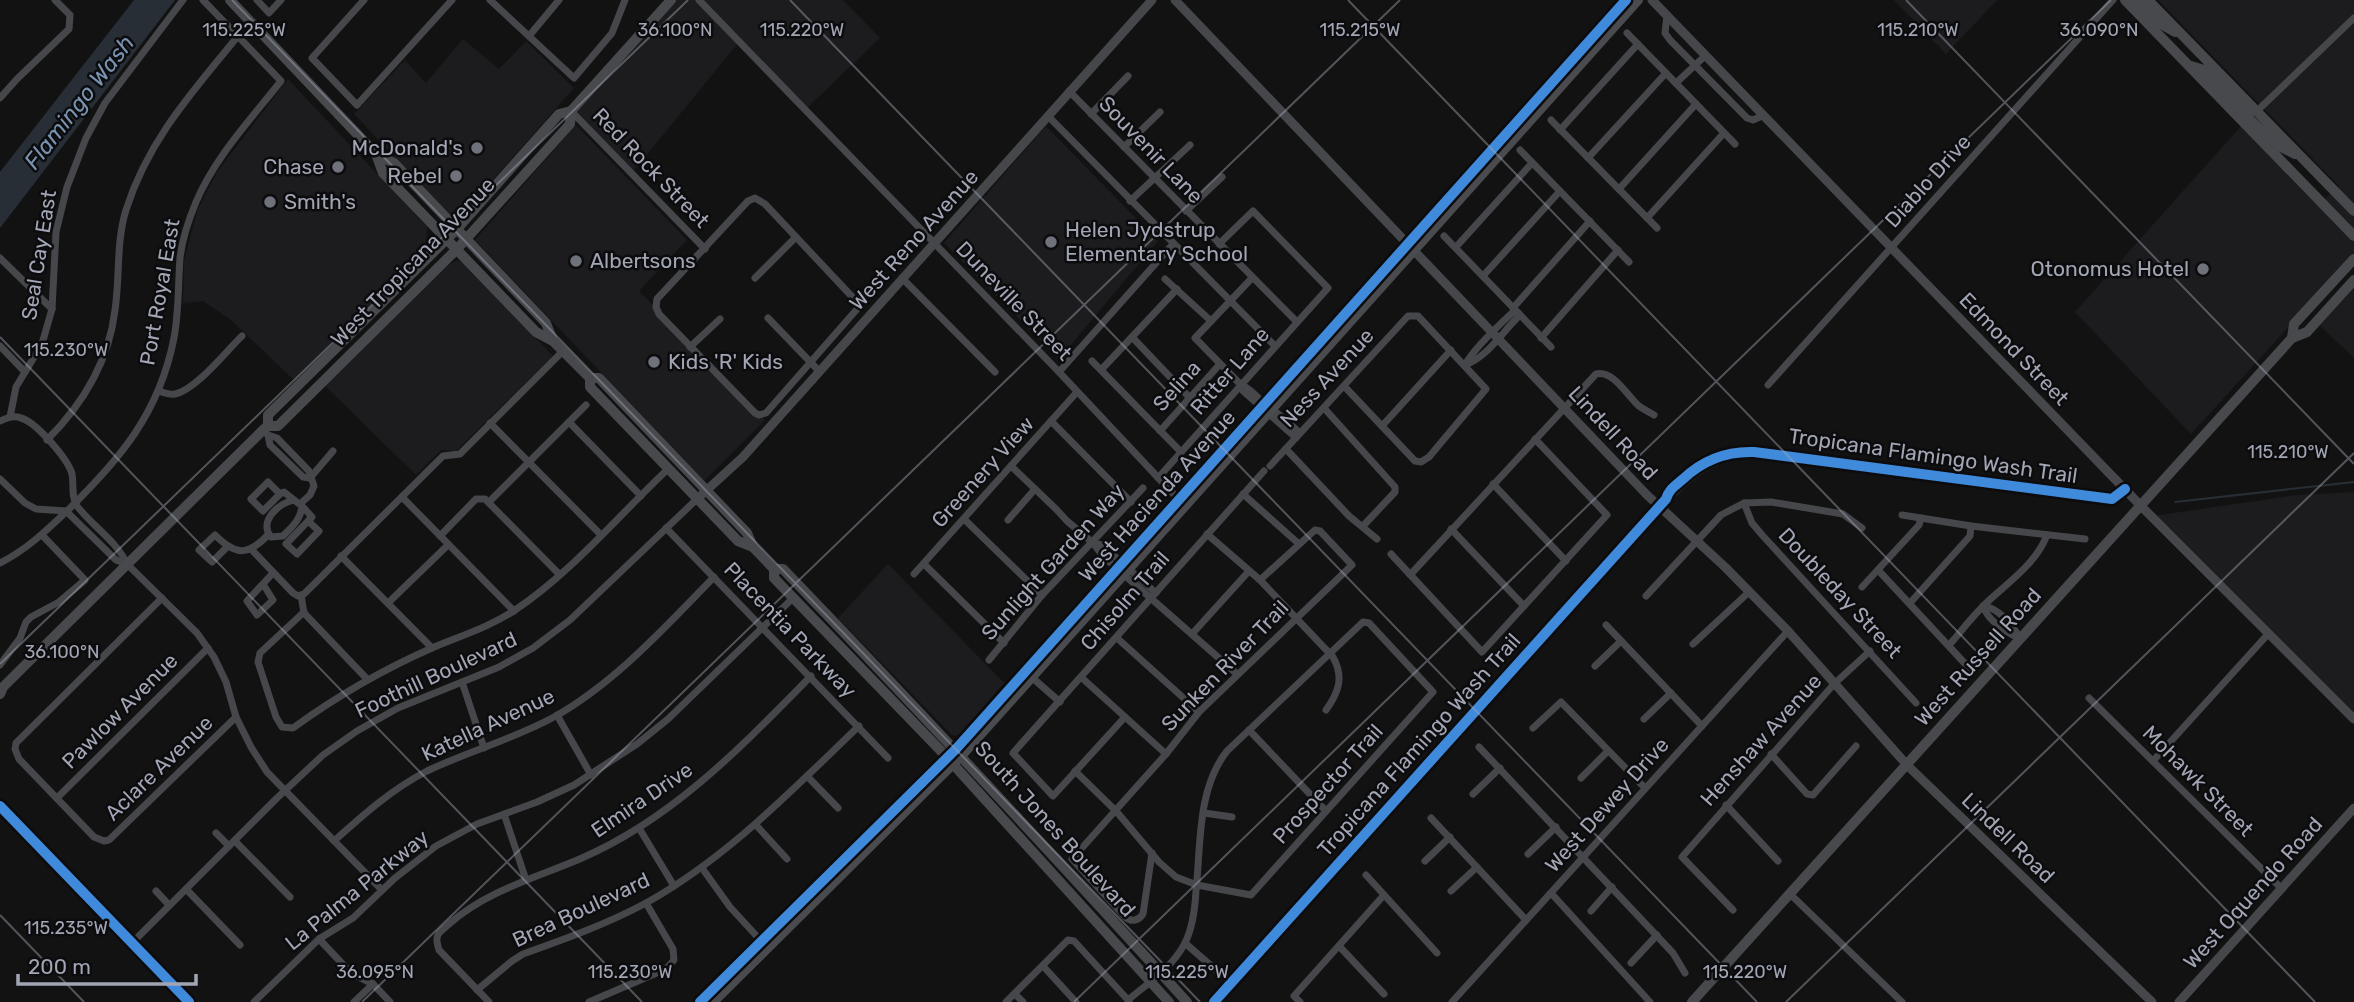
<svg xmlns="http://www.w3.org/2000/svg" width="2354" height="1002" viewBox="0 0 2354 1002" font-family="Rubik,sans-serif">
<rect width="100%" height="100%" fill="#121212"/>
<g fill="#1c1c1e">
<polygon points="671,0 843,0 880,38 805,110 739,42 632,173 573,111"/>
<polygon points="1894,0 1997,0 1946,54"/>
<polygon points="2158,0 2354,0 2354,255 2191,434 2075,312 2242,125 2318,205 2339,186"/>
<polygon points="463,39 499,69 526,41 574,88 456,222 354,114 405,60 426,83"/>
<polygon points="288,79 427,227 425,255 295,381 231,320 203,301 183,303 184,261 197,211 217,172"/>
<polygon points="576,125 687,240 639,291 765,420 704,481 475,240"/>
<polygon points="1046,126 1158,241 1059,359 944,243"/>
<polygon points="458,260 463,262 553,356 456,451 441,450 416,475 325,386 449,264"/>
<polygon points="2354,287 2354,358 2319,325"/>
<polygon points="2354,492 2354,714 2153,516 2297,495"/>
<polygon points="888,564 1004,683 960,734 955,736 951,734 838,618"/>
</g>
<polygon fill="#272e35" points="134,0 175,0 0,228 0,172"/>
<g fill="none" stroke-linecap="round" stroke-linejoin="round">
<g stroke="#272e35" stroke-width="2">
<path d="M1675,496C1697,473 1719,458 1752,458L2112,504"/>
<polyline points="2175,502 2354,482"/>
</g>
<g stroke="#46474b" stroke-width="7">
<polyline points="257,0 269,13 281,0"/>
<polyline points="364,0 312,58 357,105 452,0"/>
<polyline points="490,0 574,78 612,33 625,0"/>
<polyline points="699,0 1059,372 1181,502"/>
<polyline points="1667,15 1665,33 1670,40 1747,118 1753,120 1764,115"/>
<polyline points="1627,33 1735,144"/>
<polyline points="529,36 559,0"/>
<polyline points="1676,83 1706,55"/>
<polyline points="1069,91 1297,322"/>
<polyline points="0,98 17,79 69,29 70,15 55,0"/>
<polyline points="571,111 705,249"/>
<polyline points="2257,111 2354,18"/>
<polyline points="1091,114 1128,76"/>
<polyline points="1048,116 1275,346"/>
<polyline points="1551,120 1657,228"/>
<polyline points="1560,130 1638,44"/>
<polyline points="1124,147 1160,112"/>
<polyline points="1520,150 1629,262"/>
<polyline points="1588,158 1666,73"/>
<polyline points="1619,189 1696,104"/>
<polygon points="755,198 765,204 858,303 858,308 766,413 759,415 755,413 659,314 656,307 657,299 748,201"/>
<polyline points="1130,201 1190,145"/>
<polyline points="1186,211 1222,177"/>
<polyline points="1647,218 1724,133"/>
<polyline points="1444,236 1551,347"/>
<polyline points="1456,247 1532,163"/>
<polyline points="0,258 52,309"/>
<polyline points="1483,276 1560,191"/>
<polyline points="755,278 796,237"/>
<polyline points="902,278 995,372"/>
<polyline points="1252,278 1195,338 1241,385 1243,391 1296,438"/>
<polyline points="1165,279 1211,321"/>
<polyline points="1513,308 1590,221"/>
<polyline points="768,318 819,371"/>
<polyline points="1132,337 1190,398"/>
<polyline points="1541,338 1618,250"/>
<polyline points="0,346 25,372"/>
<polyline points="690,347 720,319"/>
<polyline points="1092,361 1181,452"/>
<path d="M1465,365C1487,357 1501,334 1517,318L1518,313"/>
<path d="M1465,365C1472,351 1499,325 1512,313H1518"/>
<polyline points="1101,370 1177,289"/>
<polyline points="1059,372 1173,244"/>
<path d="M1241,385C1251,388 1256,397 1264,403C1277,412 1288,422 1300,433"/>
<polyline points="1768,385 2113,0"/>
<path d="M159,391C164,393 169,395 175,394C196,390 226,351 242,336"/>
<polyline points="1324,408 1395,487 1395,492 1363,526"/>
<polyline points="10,417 16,387 42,344 52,309 56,232 67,187 86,138 105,103 183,0"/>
<path d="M0,421C7,418 13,415 21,418C36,422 68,459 72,474C74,484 71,497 77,506C92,526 116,540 127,564L197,633L214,657L226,682L236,717L251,747L267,772L382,890"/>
<polyline points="1051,421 1131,502"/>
<polyline points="569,422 641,496"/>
<polyline points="490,423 601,535"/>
<polyline points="1382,426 1451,350"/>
<polyline points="263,430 268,435 277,438 309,471 314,486 310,495 300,504"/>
<polyline points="1160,431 1220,364"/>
<polyline points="268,435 270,445 303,477 310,478"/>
<path d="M47,440C83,404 109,361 115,310C120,277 116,242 126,210C148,140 193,91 238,36"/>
<polyline points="1286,449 1349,516 1377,539"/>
<polyline points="1011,466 1056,509 1067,521 1093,543 1104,557 1237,674"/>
<polyline points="1270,466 1408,316 1418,316 1486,389 1429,457 1421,462 1415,461 1344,386"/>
<polyline points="310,478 333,451"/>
<polyline points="1158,478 1328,288 1253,211 1219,244"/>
<polyline points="0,479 25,503 36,509 66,511 116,560 127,564"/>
<polyline points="1493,484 1566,561"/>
<polyline points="280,494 263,511 251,499 268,482 280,494 284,492 294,500"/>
<polyline points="1243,494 1299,544"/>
<polyline points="402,497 514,611"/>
<path d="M294,500L302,506C301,519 292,527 283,536L271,537C258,521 279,503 294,500Z"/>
<polyline points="489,502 586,405"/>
<polyline points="1744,503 1752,523 1763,536 1916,703"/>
<polyline points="302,506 312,517 286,544 297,554 319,531 308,521"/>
<polyline points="1902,515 1971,526 2085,539"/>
<polyline points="964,519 1042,595"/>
<polyline points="1008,520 1035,489"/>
<polyline points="666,528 888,758"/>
<polyline points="1451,529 1524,606"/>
<path d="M1207,534L1260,580L1333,657C1344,677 1339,692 1326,710"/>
<polyline points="440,536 476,499 485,499 559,574"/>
<polyline points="1093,543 1102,545 1156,593"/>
<path d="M227,547L212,562L199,550L215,535C236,556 248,556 269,534"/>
<polyline points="252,550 293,593 298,596 304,594 443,456 460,454 563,351"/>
<polyline points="1391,554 1482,652 1607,515 1535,439"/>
<polyline points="341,556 432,648"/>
<path d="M0,563C26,550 46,531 67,511C120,459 159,414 174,338C179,311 178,285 180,258C182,240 189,219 196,202C215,157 251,119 281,81L203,0"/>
<polyline points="924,564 1004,643"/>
<polyline points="1879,571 1970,669"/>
<polyline points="914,574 1077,392"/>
<path d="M1410,575L1596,374C1614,370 1627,396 1639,406C1644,410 1650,412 1654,415"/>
<path d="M263,584L273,600L257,615L247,601C256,591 265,582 273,573"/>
<polyline points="1862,587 1919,525 1921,518"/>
<polyline points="301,595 304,613 367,679"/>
<polyline points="1646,596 1721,515 1744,503 1771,502 1843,514 1862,528"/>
<polyline points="162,598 16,743 15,749 19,759 94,837 104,841 109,840 236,717"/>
<polyline points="388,603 448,545"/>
<polyline points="1910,603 1970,536 1971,526"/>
<path d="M1983,606C2000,608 2012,626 2021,639"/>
<path d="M1983,606C1988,621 2005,631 2018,638"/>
<path d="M304,612L260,653L258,662L276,717L282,727L293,728C337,696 382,670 432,648C460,636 490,627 515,610C570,574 620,514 668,469"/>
<polyline points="1606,625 1702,726"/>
<polyline points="1192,634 1249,571"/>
<polyline points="1117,638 1199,712"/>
<polyline points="1693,644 1749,592"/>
<path d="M1950,644C1964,628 1977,610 1994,596C2014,578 2037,561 2047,535"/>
<polyline points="989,660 1042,595 1143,488"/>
<polyline points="0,665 20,638 26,622 31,617 59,602 85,580 42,535"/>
<polyline points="1595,666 1621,641"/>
<polyline points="1028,674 1060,702"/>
<polyline points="1082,678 1166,754"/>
<polyline points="462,682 484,748"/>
<polyline points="2089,698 2281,888"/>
<polyline points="557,715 591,775"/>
<polyline points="1125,717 1053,796 1013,753 1264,471"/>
<polyline points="1644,719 1671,693"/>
<polyline points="1533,728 1561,702 1645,788"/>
<polyline points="1249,730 1326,811"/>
<polyline points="1479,747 1673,953 1685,973"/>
<polyline points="1771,754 1807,794 1813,795 1856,746"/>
<polyline points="2153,761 2269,633"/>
<path d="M1075,771L1116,811L1159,862L1176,877L1197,885L1251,895L1433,692L1369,623L1363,622L1227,751C1197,789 1201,844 1196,891C1195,909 1193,927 1185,943C1172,968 1148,983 1128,1000"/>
<polyline points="807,776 838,808"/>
<polyline points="1581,778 1608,751"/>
<polyline points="1473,794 1500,768"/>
<polyline points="57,798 208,648"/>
<polyline points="1726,805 1778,861"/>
<polyline points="1204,813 1232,817"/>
<polyline points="504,814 526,880"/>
<polyline points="1431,818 1526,920"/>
<polyline points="756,825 787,859"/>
<polyline points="639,828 674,886"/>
<polyline points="216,833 229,846"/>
<polyline points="235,841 290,897"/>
<path d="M334,841C363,815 392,789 427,771C469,751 514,739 554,717C616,682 665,627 714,577"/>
<path d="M1152,853L1143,914C1139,920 1132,923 1125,917L1072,859L1166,754L1199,712L1352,565L1320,531L1315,530L1260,580"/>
<polyline points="1528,854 1556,827"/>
<polyline points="1425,861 1450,837"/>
<polyline points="702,868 730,907 763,943"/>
<polyline points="1366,875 1437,953"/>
<polyline points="186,889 240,945"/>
<polyline points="156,891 169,905"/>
<polyline points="1451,891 1477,867"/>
<polyline points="1551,893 1650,1002"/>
<polyline points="1790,894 1902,1002"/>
<polyline points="1733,910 1682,857 1834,684 1870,651"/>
<polyline points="1591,911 1612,887"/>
<polyline points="319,939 351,973 373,984 390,1002"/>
<polyline points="132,943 277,798 323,755 357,731 398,708 499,667 533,648 570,620 697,499"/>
<polyline points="1185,943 1217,971"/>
<polyline points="1339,946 1384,994"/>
<polyline points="1631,963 1657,935"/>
<polyline points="1043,966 1076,1002"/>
<path d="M477,990L512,961L523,954C565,939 607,924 646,903C728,857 792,790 859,726"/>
<polyline points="1015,994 1023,1002"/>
<polyline points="254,1002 319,939 353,918 395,878 436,846 477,824 537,802 574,785 637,744 668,719 793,598"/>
<polyline points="354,1002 373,984"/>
<path d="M489,1002L439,950C438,945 435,940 438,935C440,931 446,927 449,924C488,890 536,878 582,858C674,818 742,746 811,676"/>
<polyline points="589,1002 666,969 674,960 673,949 646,903"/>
<polyline points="1006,1002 1068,940 1074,941 1129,1001"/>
<polyline points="1300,1002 1294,996 1384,895"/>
<polyline points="1452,1002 1788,631"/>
</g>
<g stroke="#46474b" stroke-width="9">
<polyline points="1175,0 1647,495 1725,567 1788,631 1907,765 2152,1002"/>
<polyline points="1652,0 2141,506 2354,719"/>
<polyline points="697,499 743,457 1152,0"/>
<polyline points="2179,1002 2354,808"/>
</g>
<g stroke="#4a4b4f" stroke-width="10">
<polyline points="0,806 189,1002"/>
<polyline points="700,1002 956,749 1626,0"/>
<polyline points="713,1002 962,755 1638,0"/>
</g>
<g stroke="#48494d" stroke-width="10">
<polyline points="230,0 376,154 394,163 546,323 553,341"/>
<polyline points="2125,0 2354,236"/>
<polyline points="2136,0 2161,24 2175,32"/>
<polyline points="2148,0 2354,211"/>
<polyline points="2191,66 2204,70 2245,110 2257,111"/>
<polyline points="2247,117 2279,146 2295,154"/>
<polyline points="376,154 383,173 536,332 553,341 590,378 599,378 747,533 753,547 774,569 774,578 942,752 1169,1002"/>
<polyline points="2292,338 2294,324 2354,259"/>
<polyline points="590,378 590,387 738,541 753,547"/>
<polyline points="268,426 268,415 457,229 559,114 571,111"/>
<path d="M774,569H783C920,711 1054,856 1187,1002"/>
<polyline points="0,694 3,687 263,430 268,426 278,426 457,249 570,124 571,111 671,0"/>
<polyline points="1692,1002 2292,338 2307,332 2354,280"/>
</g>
<defs>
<g id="cycleway">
<polyline points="0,806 189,1002"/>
<polyline points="700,1002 956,749 1626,0"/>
<path d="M1214,1002L1666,499C1669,489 1675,486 1683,479C1703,460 1726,451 1754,452L2112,499L2125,489"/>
</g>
</defs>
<use href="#cycleway" stroke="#0c0c0e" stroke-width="15"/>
<use href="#cycleway" stroke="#408adc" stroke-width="10"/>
</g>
<path fill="none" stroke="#a2a6b4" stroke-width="2" stroke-opacity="0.45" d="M232,0L1200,1002M790,0L1757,1002M1348,0L2315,1002M1906,0L2354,464M0,337L642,1002M0,664L688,0M0,915L84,1002M362,1002L1400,0M1074,1002L2111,0M1786,1002L2354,453"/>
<g fill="#70727b" stroke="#0c0c0e" stroke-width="2.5">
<circle cx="477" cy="148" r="7"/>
<circle cx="338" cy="167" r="7"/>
<circle cx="456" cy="176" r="7"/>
<circle cx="270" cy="202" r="7"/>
<circle cx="1051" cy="242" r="7"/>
<circle cx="576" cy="261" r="7"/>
<circle cx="2203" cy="269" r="7"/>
<circle cx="654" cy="362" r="7"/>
</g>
<g text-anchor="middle" stroke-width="5" stroke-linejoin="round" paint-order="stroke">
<g font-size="21" fill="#a2a6b4" stroke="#0c0c0e" text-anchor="end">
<text x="463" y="155">McDonald's</text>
<text x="324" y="174">Chase</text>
<text x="442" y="183">Rebel</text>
<text x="284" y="209" text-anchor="start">Smith's</text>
<text x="1065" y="237" text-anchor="start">Helen Jydstrup<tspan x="1065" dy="24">Elementary School</tspan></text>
<text x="590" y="268" text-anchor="start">Albertsons</text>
<text x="2189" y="276">Otonomus Hotel</text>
<text x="668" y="369" text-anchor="start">Kids 'R' Kids</text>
</g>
<g font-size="21" fill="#a2a6b4" stroke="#0c0c0e">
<text transform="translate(1151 150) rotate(46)" y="7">Souvenir Lane</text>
<text transform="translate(651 168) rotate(46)" y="7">Red Rock Street</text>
<text transform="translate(1928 181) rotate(-48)" y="7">Diablo Drive</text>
<text transform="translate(914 240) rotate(-48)" y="7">West Reno Avenue</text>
<text transform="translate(39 255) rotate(-81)" y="7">Seal Cay East</text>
<text transform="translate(413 262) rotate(-46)" y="7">West Tropicana Avenue</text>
<text transform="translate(160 292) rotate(-80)" y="7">Port Royal East</text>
<text transform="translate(1014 301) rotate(46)" y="7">Duneville Street</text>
<text transform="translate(2014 349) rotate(46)" y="7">Edmond Street</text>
<text transform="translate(1230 371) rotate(-49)" y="7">Ritter Lane</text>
<text transform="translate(1327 378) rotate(-47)" y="7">Ness Avenue</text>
<text transform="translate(1177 386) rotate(-48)" y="7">Selina</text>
<text transform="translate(1613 433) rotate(47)" y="7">Lindell Road</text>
<text transform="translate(1933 456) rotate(8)" y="7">Tropicana Flamingo Wash Trail</text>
<text transform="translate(983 472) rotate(-48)" y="7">Greenery View</text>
<text transform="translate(1157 496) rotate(-48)" y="7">West Hacienda Avenue</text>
<text transform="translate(1053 562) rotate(-48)" y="7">Sunlight Garden Way</text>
<text transform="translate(1840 593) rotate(47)" y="7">Doubleday Street</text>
<text transform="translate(1125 601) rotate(-49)" y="7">Chisolm Trail</text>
<text transform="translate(790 630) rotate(46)" y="7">Placentia Parkway</text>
<text transform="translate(1978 657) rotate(-48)" y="7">West Russell Road</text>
<text transform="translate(1225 666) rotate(-46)" y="7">Sunken River Trail</text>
<text transform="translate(436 675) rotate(-25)" y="7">Foothill Boulevard</text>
<text transform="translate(120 711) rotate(-45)" y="7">Pawlow Avenue</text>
<text transform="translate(488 725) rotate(-25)" y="7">Katella Avenue</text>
<text transform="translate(1761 740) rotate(-48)" y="7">Henshaw Avenue</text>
<text transform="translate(1419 745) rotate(-48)" y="7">Tropicana Flamingo Wash Trail</text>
<text transform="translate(159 768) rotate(-44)" y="7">Aclare Avenue</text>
<text transform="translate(2198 781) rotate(45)" y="7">Mohawk Street</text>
<text transform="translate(1328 784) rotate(-48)" y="7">Prospector Trail</text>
<text transform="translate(642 800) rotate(-34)" y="7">Elmira Drive</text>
<text transform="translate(1607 805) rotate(-48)" y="7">West Dewey Drive</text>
<text transform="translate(1055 829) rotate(48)" y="7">South Jones Boulevard</text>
<text transform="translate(2008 838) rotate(44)" y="7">Lindell Road</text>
<text transform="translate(357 890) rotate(-39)" y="7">La Palma Parkway</text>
<text transform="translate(2253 893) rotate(-48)" y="7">West Oquendo Road</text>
<text transform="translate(581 910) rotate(-25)" y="7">Brea Boulevard</text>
</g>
<g font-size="23" font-style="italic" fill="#7892b0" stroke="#0c0c0e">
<text transform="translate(79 102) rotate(-52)" y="8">Flamingo Wash</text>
</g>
</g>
<g font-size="18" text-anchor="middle" fill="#a2a6b4" stroke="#0c0c0e" stroke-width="5" stroke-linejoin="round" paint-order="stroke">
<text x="675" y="36">36.100°N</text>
<text x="2099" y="36">36.090°N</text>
<text x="244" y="36">115.225°W</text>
<text x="802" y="36">115.220°W</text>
<text x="1360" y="36">115.215°W</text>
<text x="1918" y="36">115.210°W</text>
<text x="66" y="356">115.230°W</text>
<text x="2288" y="458">115.210°W</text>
<text x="62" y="658">36.100°N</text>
<text x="66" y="934">115.235°W</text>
<text x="630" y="978">115.230°W</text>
<text x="1187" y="978">115.225°W</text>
<text x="1745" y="978">115.220°W</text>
<text x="375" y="978">36.095°N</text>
</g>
<path d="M18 974v10h178v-10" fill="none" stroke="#a2a6b4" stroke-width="3.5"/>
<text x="28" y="974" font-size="21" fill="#a2a6b4" stroke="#0c0c0e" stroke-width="5" paint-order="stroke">200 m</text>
</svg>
